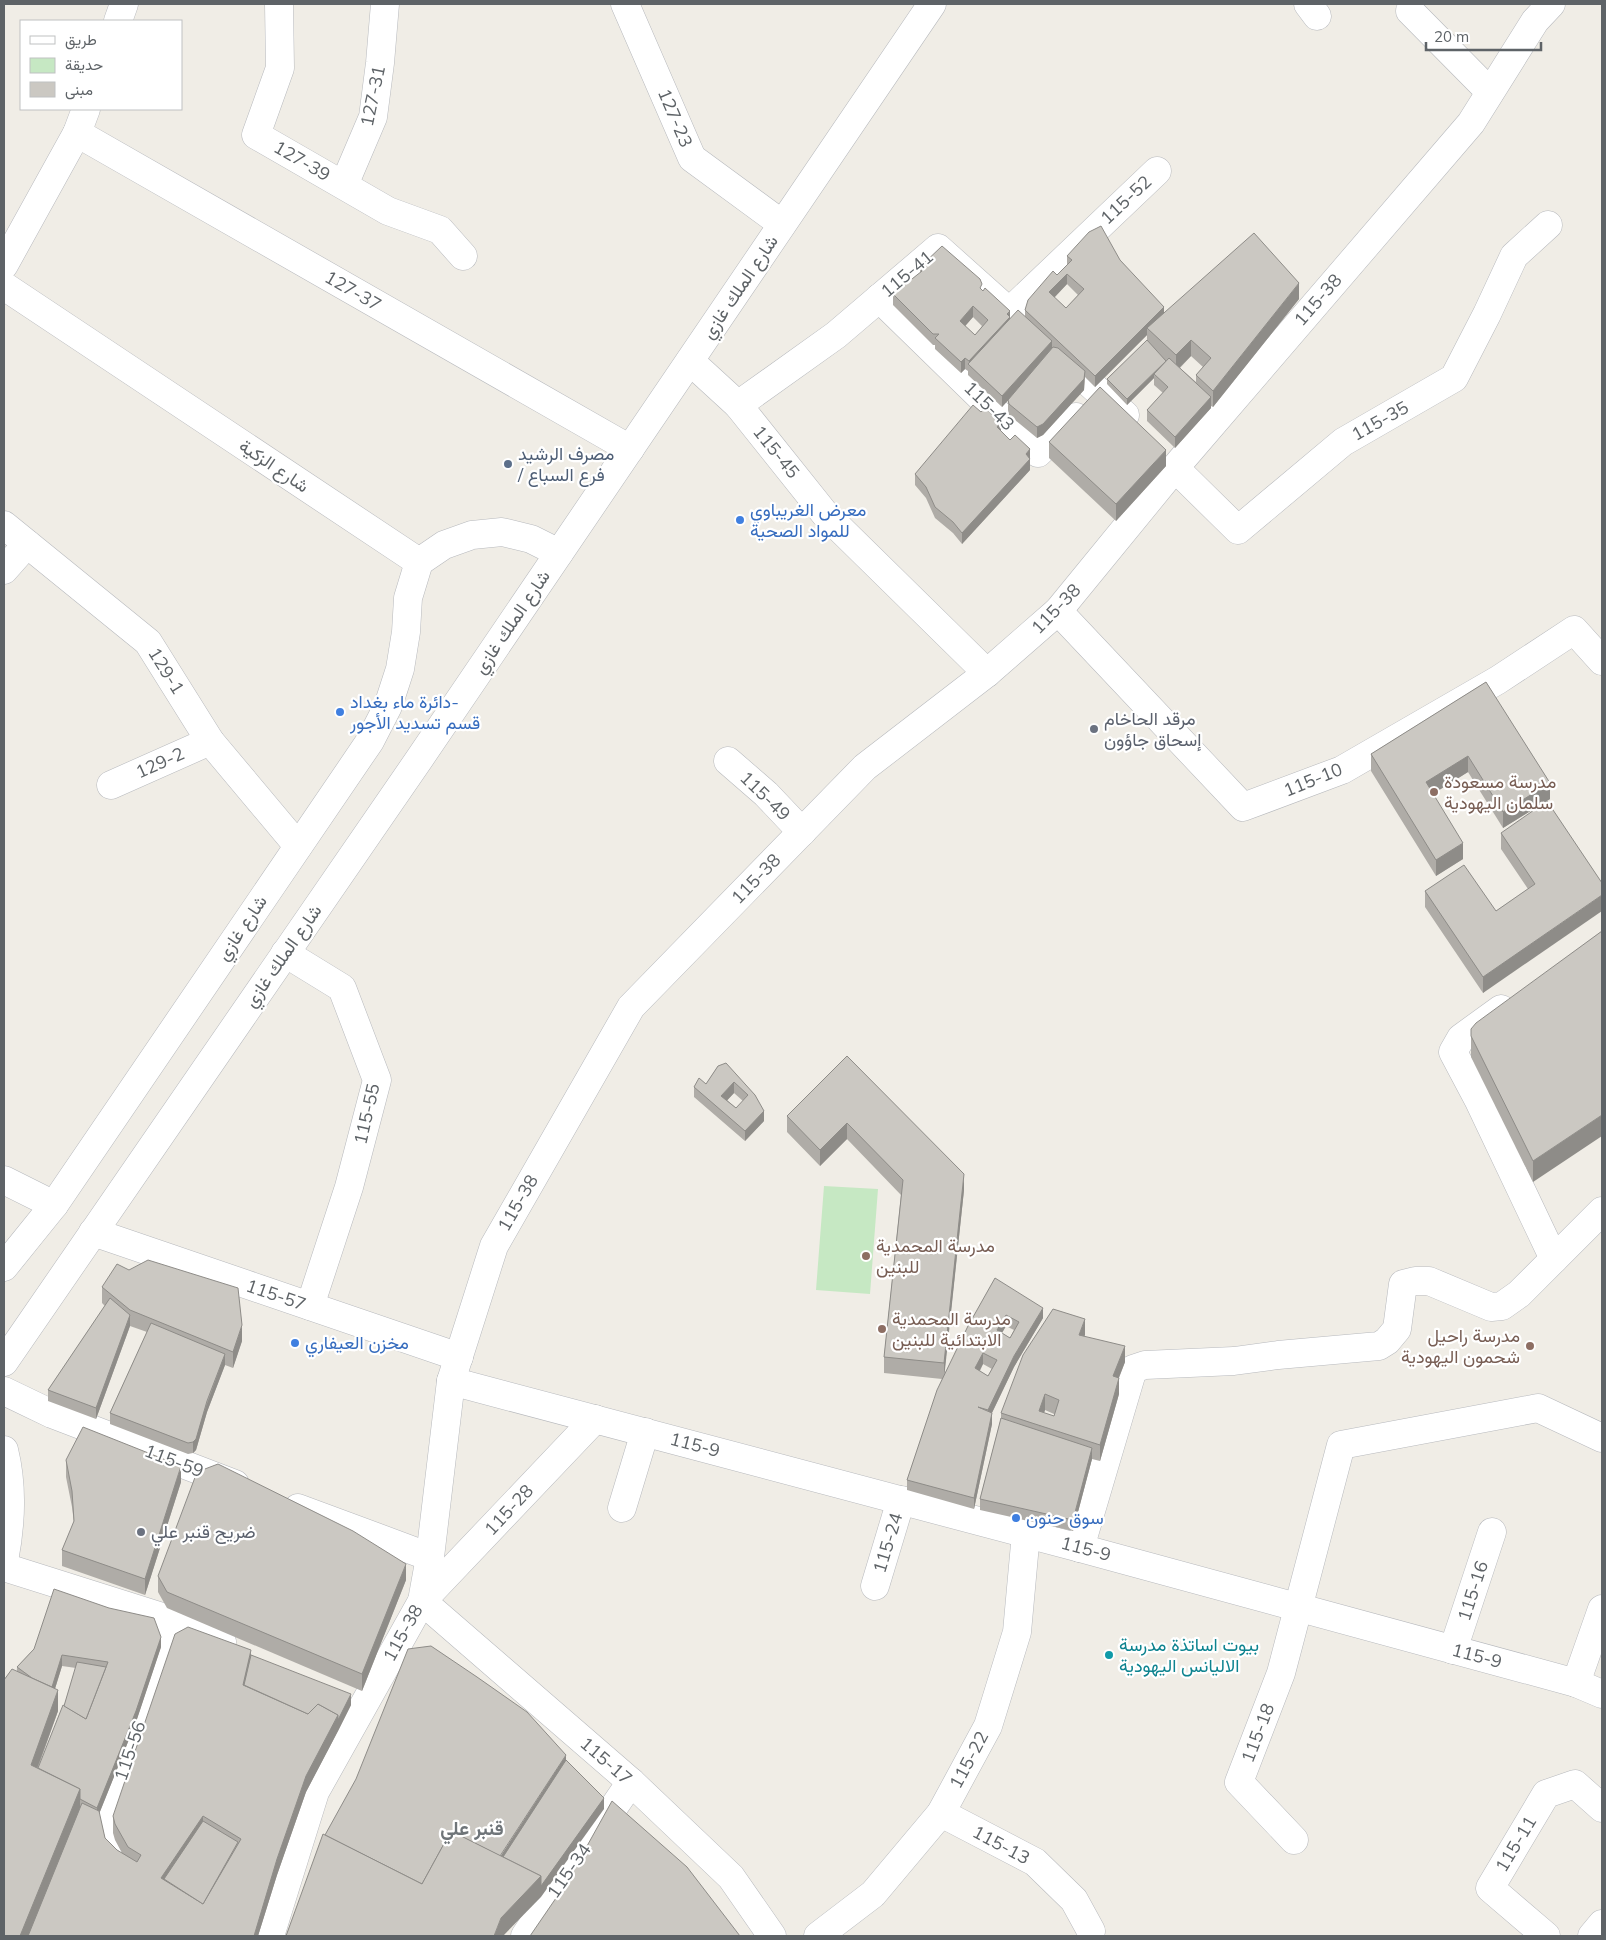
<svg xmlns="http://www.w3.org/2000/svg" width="1606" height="1940" viewBox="0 0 1606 1940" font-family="Mulish,Vazirmatn,sans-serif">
<rect width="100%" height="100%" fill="#f0ede6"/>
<polygon fill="#c6e8c3" points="824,1186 878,1189 870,1294 816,1290"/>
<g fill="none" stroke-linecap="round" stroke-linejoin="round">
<defs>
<g id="minor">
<polyline points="279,4 280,68 256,135 388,211 440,230 463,256"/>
<polyline points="625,4 692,158 782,224"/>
<polyline points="1308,4 1317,16"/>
<polyline points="1410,11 1490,92"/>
<polyline points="118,21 124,4"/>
<polyline points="77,133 630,449"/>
<polyline points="344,185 373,117 380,63 385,4"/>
<polyline points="4,265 77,133 86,109"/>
<polyline points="4,286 419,562"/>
<polyline points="879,298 1038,453 1076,417"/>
<polyline points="1009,312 1157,171"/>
<polyline points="690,361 738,405 825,514 987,673"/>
<polyline points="738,405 836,335 938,248 1125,415"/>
<polyline points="1175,468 1238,530 1343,442 1454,378 1487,314 1514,256 1548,225"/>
<polyline points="4,525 148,642 210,741 298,846"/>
<polyline points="419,562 444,545 472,535 502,532 531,539 559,553"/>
<polyline points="4,570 27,544"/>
<polyline points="1058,611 1243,807 1342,770 1498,680 1574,630 1602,661"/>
<polyline points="728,761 766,794 802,832"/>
<polyline points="111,785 210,741"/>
<polyline points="285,953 342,988 377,1080 349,1187 310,1306"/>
<polyline points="1501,1009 1461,1038 1453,1052 1479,1101 1554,1259"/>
<polyline points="4,1180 54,1205"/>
<polyline points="93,1232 459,1357"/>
<polyline points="4,1267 54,1205 370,741 388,706 400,669 406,632 408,598 419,562"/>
<polyline points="4,1362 420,758 932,4"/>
<polyline points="451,1381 1080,1548 1576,1683 1602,1694"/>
<polyline points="4,1391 52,1414 235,1484"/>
<polyline points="595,1419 422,1601 631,1782 731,1877 772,1936"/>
<path d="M4,1450C13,1486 11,1525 4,1561"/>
<polyline points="298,1508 430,1557"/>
<polyline points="622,1508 645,1432"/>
<polyline points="1080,1548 1133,1369 1145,1365 1234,1361 1278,1355 1379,1346 1387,1341 1397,1329 1403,1284 1415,1281 1429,1281 1491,1307 1502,1306 1519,1294 1602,1211"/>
<polyline points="4,1567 175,1621 222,1642"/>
<polyline points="875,1586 901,1500"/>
<polyline points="1453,1650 1492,1532"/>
<polyline points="1576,1683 1602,1609"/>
<polyline points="941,1813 1035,1862 1074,1900 1091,1931"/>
<polyline points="1294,1840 1239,1782 1281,1673 1341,1445 1538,1408 1602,1438"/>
<path d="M129,1869C111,1857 105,1842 106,1821L175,1621"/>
<polyline points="270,1936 315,1792 422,1601 430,1557 451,1381 494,1246 631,1007 865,767 987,673 1058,611 1179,463 1471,123 1535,21 1551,4"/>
<polyline points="525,1936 631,1782"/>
<polyline points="818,1936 873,1894 941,1813 988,1726 1017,1632 1026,1533"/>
<polyline points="1546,1936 1490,1888 1546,1794 1575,1784 1602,1808"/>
<polyline points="1592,1936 1602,1924"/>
</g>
</defs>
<use href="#minor" stroke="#b7b9bd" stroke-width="29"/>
<use href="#minor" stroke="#fff" stroke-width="28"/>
</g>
<g fill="#afaca7" fill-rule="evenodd">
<path d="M1067,256L1120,260L1164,313L1299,299L1213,407L1211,406V408L1175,448L1147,421V410L1163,393L1154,385V378L1127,405L1107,384V379L1147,341V335L1095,387L1085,377L1084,390L1043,435L1037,438L1009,415L1008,410V400L1010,398L1002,407L968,375V371L965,369L961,373L935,349V345H933L893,305V294L920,273V267L982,290L1010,319L1025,317V310L1067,265ZM1067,284L1078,295L1066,308L1054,298ZM973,317L982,326L975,335L965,326ZM1191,356L1203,367L1196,375V382L1180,368Z"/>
<polygon points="981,412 1010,440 1030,449 1030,470 962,544 953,533 935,518 926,498 915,485 915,474"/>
<polygon points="1049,442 1166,466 1116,521 1049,458"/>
<polygon points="1486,682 1550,799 1503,828 1468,772 1433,794 1463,859 1436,876 1371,771 1371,754"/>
<polygon points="1501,833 1602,883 1483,993 1425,907 1425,891 1496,911 1528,889 1501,849"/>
<polygon points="1602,931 1533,1182 1471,1057 1471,1029"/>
<path d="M847,1056L964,1190L944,1375L995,1278L1043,1318L1014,1367L992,1413V1424L974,1509L907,1490V1480L942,1379L884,1373V1357L901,1195L847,1139L820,1166L787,1132V1116ZM1006,1326L1014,1330L1010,1338L1002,1333ZM983,1364L992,1369L988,1376L980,1371Z"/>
<path d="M718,1066L755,1095L764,1121L745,1141L694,1097V1087L706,1084ZM734,1093L743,1101L736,1108L727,1100Z"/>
<polygon points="102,1287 242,1341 233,1368 225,1365 207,1412 196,1450 193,1453 188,1454 110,1424 110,1413 147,1332 130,1326 96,1419 48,1401 48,1390 105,1306 102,1303"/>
<path d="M1085,1335L1084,1336L1125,1362L1119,1378V1394L1100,1461L1092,1459L1073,1531L980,1510V1499L1001,1418V1413ZM1045,1410L1054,1414V1416L1044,1413Z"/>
<polygon points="66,1460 181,1482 145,1595 62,1566 62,1550 74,1523 72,1507 66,1477"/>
<polygon points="158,1576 406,1580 362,1691 167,1608 158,1592"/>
<path d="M161,1647L136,1722L99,1814L105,1838L117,1850L122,1853L115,1840L113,1833V1816L251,1655L351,1705L338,1731L306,1792L277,1875L258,1936H4L17,1667L34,1649ZM62,1666L76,1668L64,1706L38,1768L58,1711L55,1689Z"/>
</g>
<g fill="#8e8c88">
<polygon points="1067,274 1067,284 1049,303 1049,292"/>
<polygon points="1299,283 1299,299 1213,407 1213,391"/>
<polygon points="973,306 973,317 960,332 960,321"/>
<polygon points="1164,307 1164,318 1147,328 1147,335 1095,387 1095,376"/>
<polygon points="1010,311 1010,328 969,365 969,361"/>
<polygon points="1191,340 1191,356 1176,371 1176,355"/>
<polygon points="1052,341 1052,352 1002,407 1002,396"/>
<polygon points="965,358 965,369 961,373 961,362"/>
<polygon points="1166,361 1154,374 1154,378 1127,405 1127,399"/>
<polygon points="1085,371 1084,390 1043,435 1037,438 1037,427"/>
<polygon points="1211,397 1211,408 1175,448 1175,437"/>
<polygon points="1001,422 1001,433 997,427"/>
<polygon points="1030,449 1030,470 962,544 962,533"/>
<polygon points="1166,450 1166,466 1116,521 1116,504"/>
<polygon points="1468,756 1468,772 1426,798 1426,782"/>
<polygon points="1550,783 1550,799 1503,828 1503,812"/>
<polygon points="1463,843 1463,859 1436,876 1436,860"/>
<polygon points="1602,895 1602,911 1483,993 1483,977"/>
<polygon points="734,1082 734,1093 721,1107 721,1096"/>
<polygon points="764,1111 764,1121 745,1141 745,1131"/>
<polygon points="1602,1115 1602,1136 1533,1182 1533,1161"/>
<polygon points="847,1123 847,1139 820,1166 820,1150"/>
<polygon points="964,1174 964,1190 944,1379 944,1363"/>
<polygon points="1043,1308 1043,1318 1014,1367 988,1421 988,1410 1014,1356"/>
<polygon points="130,1315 130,1326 96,1419 96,1408"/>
<polygon points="1006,1315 1006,1326 997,1341 997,1330"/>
<polygon points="1085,1319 1085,1335 1079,1351 1079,1335"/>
<polygon points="242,1325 242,1341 233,1368 233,1352"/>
<polygon points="1125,1346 1125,1362 1113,1392 1113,1376"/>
<polygon points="983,1353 983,1364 975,1379 975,1368"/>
<polygon points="225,1354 225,1365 207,1412 196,1450 193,1453 193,1442"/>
<polygon points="1119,1378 1119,1394 1100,1461 1100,1445"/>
<polygon points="1045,1394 1045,1410 1039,1427 1039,1411"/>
<polygon points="992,1413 992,1424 974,1509 974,1498"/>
<polygon points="1092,1448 1092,1459 1073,1531 1073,1520"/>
<polygon points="181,1466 181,1482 145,1595 145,1579"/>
<polygon points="406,1564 406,1580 362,1691 362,1674"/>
<polygon points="161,1637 161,1647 136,1722 97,1819 97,1808"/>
<polygon points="251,1650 251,1666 245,1691 243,1685"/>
<polygon points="62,1655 62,1666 52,1698 52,1687"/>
<polygon points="58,1690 58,1711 31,1785 31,1765"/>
<polygon points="351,1694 351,1705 338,1731 306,1792 277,1875 258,1936 254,1936 277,1859 306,1776 338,1715"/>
<polygon points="566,1755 566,1771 503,1867 498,1860"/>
<polygon points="80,1789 80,1810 29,1936 20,1936"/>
<polygon points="604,1798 604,1809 541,1897 503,1936 494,1936 501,1918"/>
<polygon points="203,1816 203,1832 166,1886 161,1878"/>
</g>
<g fill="#cbc8c2" stroke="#8e8c88" fill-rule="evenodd">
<path d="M1101,226L1120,260L1164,307L1095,376L1025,310L1028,300L1053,271L1057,275L1072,260L1067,256L1089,232ZM1067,274L1084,289L1066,308L1049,292Z"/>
<polygon points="1254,233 1299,283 1213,391 1196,375 1211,358 1191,340 1176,355 1147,328"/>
<path d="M942,246L980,279L982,284L980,288L983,291L985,288L1010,311L1007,314L1010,317L969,361L965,358L961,362L935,338L939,334H933L893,294L922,271L920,267ZM973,306L988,320L975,335L960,321Z"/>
<polygon points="1018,310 1052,341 1002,396 968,364"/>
<polygon points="1147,340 1166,361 1127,399 1107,379"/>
<polygon points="1053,347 1058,348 1085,371 1084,379 1043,424 1037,427 1009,404 1008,400"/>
<polygon points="1169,358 1211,397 1175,437 1147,410 1168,387 1154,374"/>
<polygon points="1100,387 1166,450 1116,504 1049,442"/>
<polygon points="973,405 981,412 985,408 1001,422 997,427 1010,440 1015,435 1030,449 1026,454 1030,459 962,533 953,522 935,507 926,487 915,474"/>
<polygon points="1486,682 1550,783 1503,812 1468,756 1426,782 1463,843 1436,860 1371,754"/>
<polygon points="1547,801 1602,883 1602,895 1483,977 1425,891 1464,865 1496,911 1535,884 1501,833"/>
<polygon points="1602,931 1602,1115 1533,1161 1471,1036 1471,1029 1476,1023"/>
<polygon points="847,1056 964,1174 944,1363 884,1357 903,1180 847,1123 820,1150 787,1116"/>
<path d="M726,1063L755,1095L764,1111L745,1131L694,1087L699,1078L706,1084L718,1066ZM734,1082L748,1095L736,1108L721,1096Z"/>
<polygon points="148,1260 238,1288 242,1325 233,1352 130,1310 102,1287 117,1264 129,1270"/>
<path d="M995,1278L1043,1308L1014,1356L988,1410L978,1407L992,1413L974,1498L907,1480L937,1390L968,1326ZM1006,1315L1019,1322L1010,1338L997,1330ZM983,1353L997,1360L988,1376L975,1368Z"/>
<polygon points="110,1298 130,1315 96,1408 48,1390"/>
<path d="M1053,1309L1085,1319L1079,1335L1125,1346L1113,1376L1119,1378L1100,1445L1001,1413L1023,1355ZM1045,1394L1059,1400L1054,1416L1039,1411Z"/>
<polygon points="151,1323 225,1354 207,1401 196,1439 193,1442 188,1443 110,1413"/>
<polygon points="1001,1418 1092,1448 1073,1520 980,1499"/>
<polygon points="83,1427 181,1466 145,1579 62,1550 74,1521 72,1491 66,1460"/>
<polygon points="218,1464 353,1531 406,1564 362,1674 167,1592 158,1576 197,1472"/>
<polygon points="54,1589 109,1608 154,1618 161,1637 136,1711 97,1808 80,1799 80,1789 38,1768 63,1705 86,1719 108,1662 62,1655 52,1687 32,1678 17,1667 34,1649"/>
<path d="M188,1627L251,1650L243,1685L308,1714L318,1704L338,1715L306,1776L277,1859L254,1936H28L82,1803L99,1811L105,1838L117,1850L137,1862L141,1855L128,1847L115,1824L113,1816L175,1634ZM203,1816L241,1839L203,1904L161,1878Z"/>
<polygon points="431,1646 477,1677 527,1712 566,1755 500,1856 451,1831 422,1884 325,1835 356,1779 408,1649"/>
<polygon points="251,1655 351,1694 338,1720 338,1715 318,1704 308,1714 244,1685"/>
<polygon points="77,1662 106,1667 86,1719 64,1706"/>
<polygon points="12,1669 58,1690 31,1765 80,1789 20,1936 4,1936 4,1680"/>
<polygon points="566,1760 604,1798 541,1886 541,1876 503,1857"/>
<polygon points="612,1801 687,1867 740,1936 530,1936 567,1882"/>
<polygon points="203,1821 238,1842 203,1904 164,1879"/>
<polygon points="451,1831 541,1876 501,1918 494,1936 286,1936 323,1834 422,1884"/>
</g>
<circle fill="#5c6f8a" stroke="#fff" stroke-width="2" cx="508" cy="464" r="5"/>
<g fill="#3f7fe0" stroke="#fff" stroke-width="2">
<circle cx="740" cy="520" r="5"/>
<circle cx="340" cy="712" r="5"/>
<circle cx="295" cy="1343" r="5"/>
<circle cx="1016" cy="1518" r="5"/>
</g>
<g fill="#6b7280" stroke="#fff" stroke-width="2">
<circle cx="1094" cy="729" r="5"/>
<circle cx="141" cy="1532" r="5"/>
</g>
<g fill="#8d6e63" stroke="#fff" stroke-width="2">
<circle cx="1434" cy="792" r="5"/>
<circle cx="866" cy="1256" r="5"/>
<circle cx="882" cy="1329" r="5"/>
<circle cx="1530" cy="1346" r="5"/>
</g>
<circle fill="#0f9aa8" stroke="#fff" stroke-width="2" cx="1109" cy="1655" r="5"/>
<g text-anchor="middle" stroke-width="4.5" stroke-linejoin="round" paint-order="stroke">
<g font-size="18" fill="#5e6367" stroke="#fff">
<text transform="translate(373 96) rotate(-78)" y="6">127-31</text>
<text transform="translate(675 118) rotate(67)" y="6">127-23</text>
<text transform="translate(302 161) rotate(30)" y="6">127-39</text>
<text transform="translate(1126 200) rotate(-43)" y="6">115-52</text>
<text transform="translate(907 274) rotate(-40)" y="6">115-41</text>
<text transform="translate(740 287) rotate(-56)" y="6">شارع الملك غازي</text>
<text transform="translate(353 291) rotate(30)" y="6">127-37</text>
<text transform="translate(1318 300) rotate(-49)" y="6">115-38</text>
<text transform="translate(989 406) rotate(44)" y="6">115-43</text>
<text transform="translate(1380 421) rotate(-29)" y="6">115-35</text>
<text transform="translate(776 452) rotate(51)" y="6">115-45</text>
<text transform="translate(274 466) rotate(34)" y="6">شارع الزكية</text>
<text transform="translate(1056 609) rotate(-46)" y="6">115-38</text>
<text transform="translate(512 622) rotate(-56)" y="6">شارع الملك غازي</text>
<text transform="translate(166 671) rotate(58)" y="6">129-1</text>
<text transform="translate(160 763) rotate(-24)" y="6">129-2</text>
<text transform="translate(1313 780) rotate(-22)" y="6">115-10</text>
<text transform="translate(765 796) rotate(44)" y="6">115-49</text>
<text transform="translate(756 879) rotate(-46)" y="6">115-38</text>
<text transform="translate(242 928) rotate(-56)" y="6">شارع غازي</text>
<text transform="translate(283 956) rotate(-55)" y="6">شارع الملك غازي</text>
<text transform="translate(367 1114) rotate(-77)" y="6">115-55</text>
<text transform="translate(518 1203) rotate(-60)" y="6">115-38</text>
<text transform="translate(276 1295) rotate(19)" y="6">115-57</text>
<text transform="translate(695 1445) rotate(15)" y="6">115-9</text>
<text transform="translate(174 1461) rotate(21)" y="6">115-59</text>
<text transform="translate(509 1510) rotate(-47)" y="6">115-28</text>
<text transform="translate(888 1543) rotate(-73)" y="6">115-24</text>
<text transform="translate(1086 1549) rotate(15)" y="6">115-9</text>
<text transform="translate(1473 1591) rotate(-72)" y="6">115-16</text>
<text transform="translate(403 1633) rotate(-61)" y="6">115-38</text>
<text transform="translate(1477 1656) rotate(15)" y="6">115-9</text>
<text transform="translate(1258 1733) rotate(-69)" y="6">115-18</text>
<text transform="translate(130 1751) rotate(-71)" y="6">115-56</text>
<text transform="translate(969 1760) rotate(-62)" y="6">115-22</text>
<text transform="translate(606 1761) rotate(41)" y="6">115-17</text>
<text transform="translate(1516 1844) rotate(-59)" y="6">115-11</text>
<text transform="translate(1001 1845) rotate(28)" y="6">115-13</text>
<text transform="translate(569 1871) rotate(-55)" y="6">115-34</text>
</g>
<g font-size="18" fill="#4e5e75" stroke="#fff" text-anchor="start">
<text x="518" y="460">مصرف الرشيد<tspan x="518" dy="21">/ فرع السباع</tspan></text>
</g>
<g font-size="18" fill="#366cbe" stroke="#fff" text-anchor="start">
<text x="750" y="516">معرض الغريباوي<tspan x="750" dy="21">للمواد الصحية</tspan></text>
<text x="350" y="708">دائرة ماء بغداد-<tspan x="350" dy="21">قسم تسديد الأجور</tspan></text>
<text x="305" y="1349">مخزن العيفاري</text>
<text x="1026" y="1524">سوق حنون</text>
</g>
<g font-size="18" fill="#5b616d" stroke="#fff" text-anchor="start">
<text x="1104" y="725">مرقد الحاخام<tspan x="1104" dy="21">إسحاق جاؤون</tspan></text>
<text x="151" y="1538">ضريح قنبر علي</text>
</g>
<g font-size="18" fill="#785e54" stroke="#fff" text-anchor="start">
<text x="1444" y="788">مدرسة مسعودة<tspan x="1444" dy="21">سلمان اليهودية</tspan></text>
<text x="876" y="1252">مدرسة المحمدية<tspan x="876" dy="21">للبنين</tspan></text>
<text x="892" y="1325">مدرسة المحمدية<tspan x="892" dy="21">الابتدائية للبنين</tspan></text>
<text x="1520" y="1342" text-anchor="end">مدرسة راحيل<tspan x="1520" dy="21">شحمون اليهودية</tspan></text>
</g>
<g font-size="18" fill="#0d838f" stroke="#fff" text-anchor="start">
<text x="1119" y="1651">بيوت اساتذة مدرسة<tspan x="1119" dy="21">الاليانس اليهودية</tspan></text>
</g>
<g font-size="19" font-weight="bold" fill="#6f7579" stroke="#fff">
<text x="472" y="1835">قنبر علي</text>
</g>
</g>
<rect width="1606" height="1940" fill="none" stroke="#5e6367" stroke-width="10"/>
<rect x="20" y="20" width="162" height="90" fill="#ffffff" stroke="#bfc1c2"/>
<rect x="30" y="36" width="25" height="8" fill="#ffffff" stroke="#bfc1c2"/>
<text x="65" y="45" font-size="15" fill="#5e6367">طريق</text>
<rect x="30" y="58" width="25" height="15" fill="#c6e8c3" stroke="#bfc1c2"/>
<text x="65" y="70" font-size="15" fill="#5e6367">حديقة</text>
<rect x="30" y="82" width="25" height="15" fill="#cbc8c2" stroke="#bfc1c2"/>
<text x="65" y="95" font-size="15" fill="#5e6367">مبنى</text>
<path d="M1426 42v8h115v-8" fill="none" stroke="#5e6367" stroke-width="2.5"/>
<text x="1434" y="42" font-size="15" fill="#5e6367" stroke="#ffffff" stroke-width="4" paint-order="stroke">20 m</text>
</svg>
